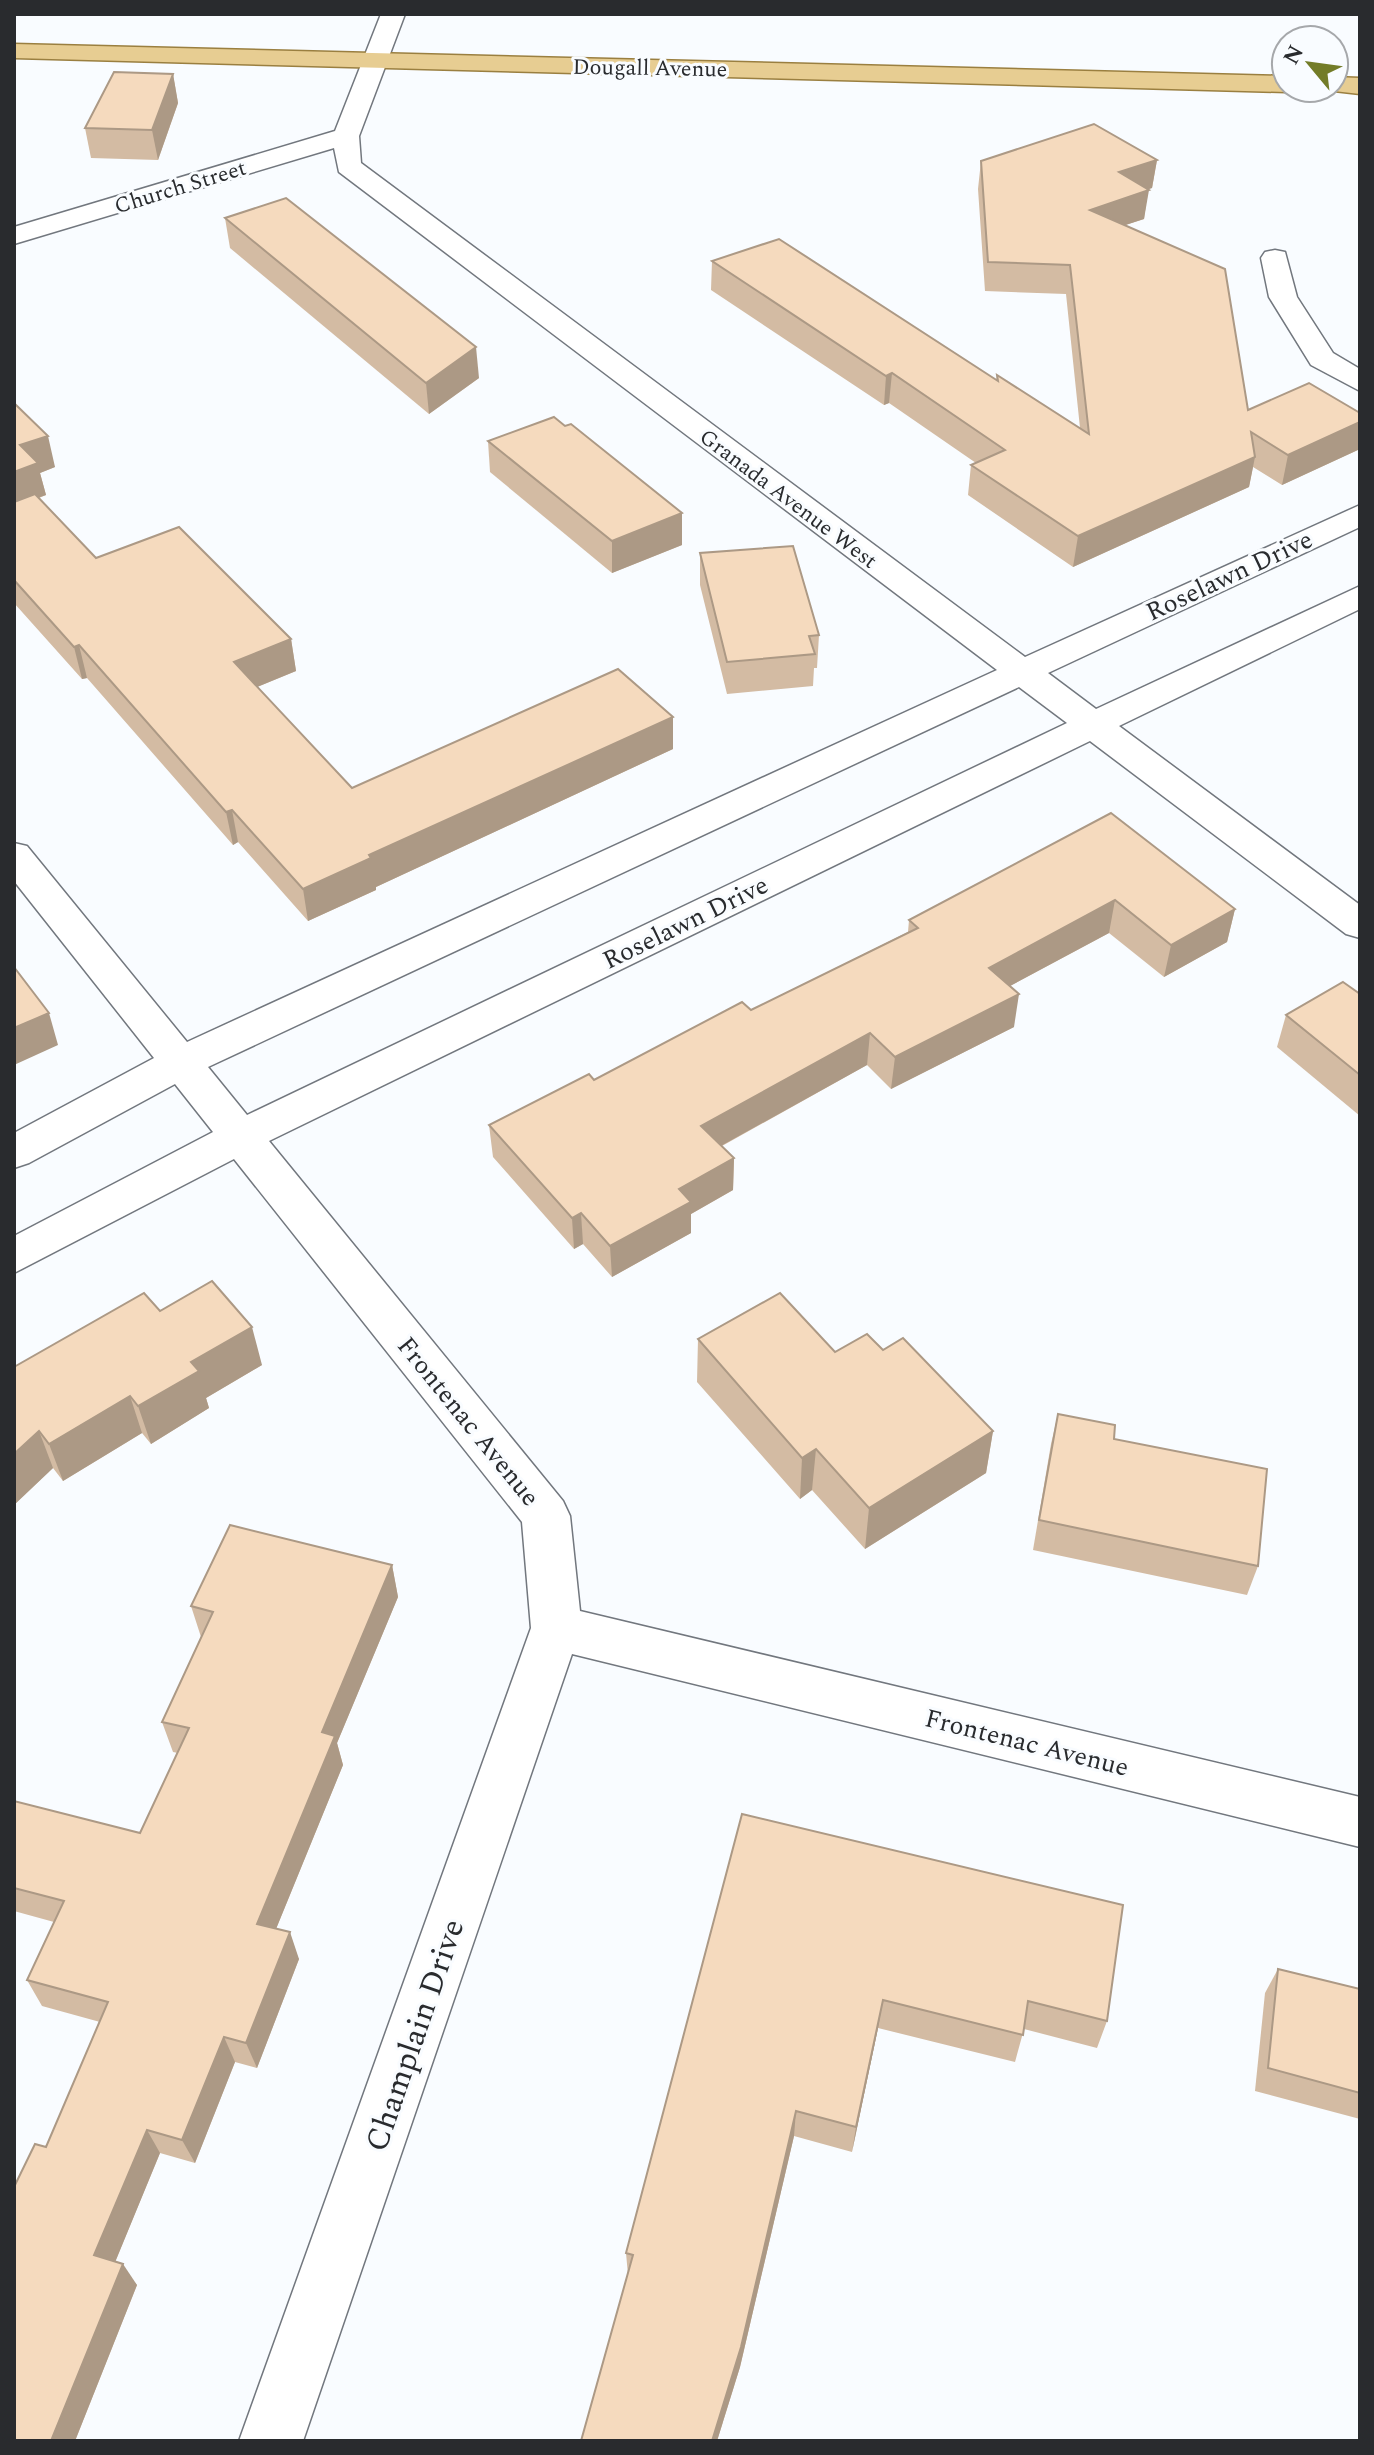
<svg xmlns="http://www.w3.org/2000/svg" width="1374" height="2455" viewBox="0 0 1374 2455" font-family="Spectral,serif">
<rect width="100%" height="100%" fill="#f9fcff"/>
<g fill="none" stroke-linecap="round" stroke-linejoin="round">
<defs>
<g id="minor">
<path d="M381,14H405L359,136L361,163L1025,657L1360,505V527L1048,673L1096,709L1360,586V609L1119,726L1360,905V938L1346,934L1090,741L269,1141L563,1501L570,1516L580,1611L1360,1797V1847L572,1654L303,2441H239L531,1628L522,1522L234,1159L14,1273V1236L213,1132L175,1084L29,1163L14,1168V1133L154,1058L14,881V843L27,846L187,1042L997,670L339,172L334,148L14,244V227L335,131ZM1019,687L1067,723L247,1115L208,1067Z"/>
<polygon points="1275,250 1285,252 1297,297 1333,353 1360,369 1360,391 1311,365 1269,297 1261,258 1265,252"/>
</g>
<g id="major">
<polygon points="14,44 1286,76 1286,88 1296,88 1286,92 14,58"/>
<polygon points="1334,77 1360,78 1360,94 1325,90 1323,88 1334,88"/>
</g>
</defs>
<use href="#minor" stroke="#72777e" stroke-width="3"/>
<use href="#major" stroke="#9a7f40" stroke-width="3"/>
<use href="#minor" fill="#fff" fill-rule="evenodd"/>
<use href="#major" fill="#e7cd92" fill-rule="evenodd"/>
</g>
<g fill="#d3bba3">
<polygon points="173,74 178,103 158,160 91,158 85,128"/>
<polygon points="1157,160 1152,188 1148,189 1144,219 1125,225 1248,410 1360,413 1360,449 1282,485 1253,467 1249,487 1073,567 968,495 971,465 976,463 889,403 884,405 711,290 712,261 996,381 997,375 1080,428 1066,294 985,291 978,189 981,161"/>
<polygon points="225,218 479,378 429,414 230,248"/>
<polygon points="14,403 55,467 40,473 46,495 39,498 96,558 291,639 296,671 257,687 352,788 673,717 673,749 376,887 376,890 308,921 238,842 233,845 87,678 82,679 14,603"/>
<polygon points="565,426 682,545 612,573 490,472 488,441"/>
<polygon points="700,553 819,635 817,668 814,668 813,686 727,694 700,585"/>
<polygon points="1111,813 1235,909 1227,942 1164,977 1109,933 1010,986 1014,1027 891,1089 867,1065 722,1146 734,1158 733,1190 691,1214 691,1233 612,1277 583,1244 574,1249 493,1157 489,1125 751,1010 908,932 909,920"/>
<polygon points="1360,994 1360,1116 1277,1047 1286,1015"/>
<polygon points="160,1311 262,1365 206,1398 209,1408 151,1444 142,1433 63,1481 53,1468 14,1505 14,1367"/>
<polygon points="698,1339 835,1352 883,1350 993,1431 986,1473 865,1549 812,1490 800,1499 697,1382"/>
<polygon points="1058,1414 1114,1439 1258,1566 1247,1595 1033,1550 1051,1444"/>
<polygon points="392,1565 398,1597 337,1743 343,1765 276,1929 299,1959 257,2068 235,2062 195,2163 160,2153 115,2262 137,2285 75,2441 14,2441 46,2147 100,2022 42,2006 27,1980 54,1922 14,1911 14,1801 140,1833 178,1753 173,1752 162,1722 201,1637 191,1606"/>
<polygon points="742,1814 1107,2021 1097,2048 1024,2029 1015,2062 878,2028 852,2152 794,2136 740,2367 717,2441 581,2441 628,2275 626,2253"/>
<polygon points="1278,1969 1360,1989 1360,2119 1255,2091 1265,1993"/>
</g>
<g fill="#ac9985">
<polygon points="173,74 178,103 158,160 152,130"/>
<polygon points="1157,160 1152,188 1115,201 1119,172"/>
<polygon points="1149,190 1144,219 1086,238 1090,210"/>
<polygon points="476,347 479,378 429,414 426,383"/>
<polygon points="892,373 889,403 884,405 886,376"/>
<polygon points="1360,422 1360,449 1282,485 1288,455"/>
<polygon points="48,436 55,467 40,473 46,495 14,506 14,472 20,445"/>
<polygon points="1255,457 1249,487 1073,567 1078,536"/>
<polygon points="682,513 682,545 612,573 612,541"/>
<polygon points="291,639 296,671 240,694 234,662"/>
<polygon points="79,645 87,678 82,679 74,647"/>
<polygon points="673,717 673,749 376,887 376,890 308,921 303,889 369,855"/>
<polygon points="232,810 238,842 233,845 226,812"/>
<polygon points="1115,900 1109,933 984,1000 989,968"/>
<polygon points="1235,909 1227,942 1164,977 1171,945"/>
<polygon points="1019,994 1014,1027 891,1089 895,1057"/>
<polygon points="49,1013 58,1045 14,1065 14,1028"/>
<polygon points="870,1033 867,1065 701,1157 701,1126"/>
<polygon points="734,1158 733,1190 691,1214 691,1233 612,1277 610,1246 679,1189"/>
<polygon points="581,1213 583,1244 574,1249 572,1218"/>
<polygon points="252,1327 262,1365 206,1398 209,1408 151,1444 138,1406 191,1362"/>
<polygon points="130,1396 142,1433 63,1481 49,1444"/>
<polygon points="39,1431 53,1468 14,1505 14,1454"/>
<polygon points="993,1431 986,1473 865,1549 869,1508"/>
<polygon points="816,1449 812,1490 800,1499 802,1458"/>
<polygon points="392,1565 398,1597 337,1743 343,1765 267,1951 257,1924 322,1732"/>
<polygon points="290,1932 299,1959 257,2068 246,2043"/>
<polygon points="883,2000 878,2028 852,2152 856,2127"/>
<polygon points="224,2037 235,2062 195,2163 182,2140"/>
<polygon points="796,2111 794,2136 740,2367 717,2441 712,2441"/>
<polygon points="147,2130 160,2153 109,2277 94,2255"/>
<polygon points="123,2264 137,2285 75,2441 51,2441"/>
</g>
<g fill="#f5dabe" stroke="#ac9985" stroke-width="2">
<polygon points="114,72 173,74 152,130 85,128"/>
<polygon points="1094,124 1157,160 1119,172 1149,190 1090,210 1225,269 1248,410 1309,383 1360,413 1360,422 1288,455 1251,432 1255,457 1078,536 971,465 1005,450 892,373 886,376 712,261 779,239 998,381 997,375 1089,434 1070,265 988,262 981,161"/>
<polygon points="286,198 476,347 426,383 225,218"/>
<polygon points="14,403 48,436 20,445 38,463 14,472"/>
<polygon points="554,417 565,426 571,424 682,513 612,541 488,441"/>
<polygon points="35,494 96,558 179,527 291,639 234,662 352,788 618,669 673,717 369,855 371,858 303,889 232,810 226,812 79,645 74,647 14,580 14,502"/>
<polygon points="793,546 819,635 809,636 815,654 727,662 700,553"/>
<polygon points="1111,813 1235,909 1171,945 1115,900 989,968 1019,994 895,1057 870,1033 701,1126 734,1158 679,1189 691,1202 610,1246 581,1213 572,1218 489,1125 589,1074 594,1080 742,1002 751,1010 918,928 909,920"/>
<polygon points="14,967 49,1013 14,1028"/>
<polygon points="1343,982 1360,994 1360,1075 1286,1015"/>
<polygon points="212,1281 252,1327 191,1362 199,1371 138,1406 130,1396 49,1444 39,1431 14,1454 14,1367 144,1293 160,1311"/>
<polygon points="780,1293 835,1352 867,1334 883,1350 903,1338 993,1431 869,1508 816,1449 802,1458 698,1339"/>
<polygon points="1058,1414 1115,1425 1114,1439 1267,1469 1258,1566 1039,1520"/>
<polygon points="230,1525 392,1565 322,1732 335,1736 257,1924 290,1932 246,2043 224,2037 182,2140 147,2130 94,2255 123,2264 51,2441 14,2441 14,2187 35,2144 46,2147 108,2002 27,1980 64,1901 14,1888 14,1801 140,1833 189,1728 162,1722 213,1612 191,1606"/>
<polygon points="742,1814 1123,1905 1107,2021 1028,2001 1023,2035 883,2000 856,2127 796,2111 741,2347 712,2441 581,2441 633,2255 626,2253"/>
<polygon points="1278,1969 1360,1989 1360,2093 1268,2068"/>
</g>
<g text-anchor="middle" stroke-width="6" stroke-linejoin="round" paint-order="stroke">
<g font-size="22" fill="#292b2e" stroke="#f9fcff">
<text transform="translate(650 67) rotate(1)" y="8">Dougall Avenue</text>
<text transform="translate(180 186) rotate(-17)" y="8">Church Street</text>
<text transform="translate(789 498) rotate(37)" y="8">Granada Avenue West</text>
</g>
<g font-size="26" fill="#292b2e" stroke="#f9fcff">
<text transform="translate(1229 575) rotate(-25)" y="9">Roselawn Drive</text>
<text transform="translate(685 922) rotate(-26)" y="9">Roselawn Drive</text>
<text transform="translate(469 1421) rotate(51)" y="9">Frontenac Avenue</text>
<text transform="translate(1027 1742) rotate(14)" y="9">Frontenac Avenue</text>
</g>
<g font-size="32" fill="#292b2e" stroke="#f9fcff">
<text transform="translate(414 2035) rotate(-71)" y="11">Champlain Drive</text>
</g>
</g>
<rect width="1374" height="2455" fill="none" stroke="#292b2e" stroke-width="32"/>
<g transform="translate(1310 64) rotate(299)"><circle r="38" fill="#f9fcff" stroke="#a6a8ab" stroke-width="2"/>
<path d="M0-6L14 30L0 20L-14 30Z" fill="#737c28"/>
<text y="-12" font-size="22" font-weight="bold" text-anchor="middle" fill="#292b2e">N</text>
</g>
</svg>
